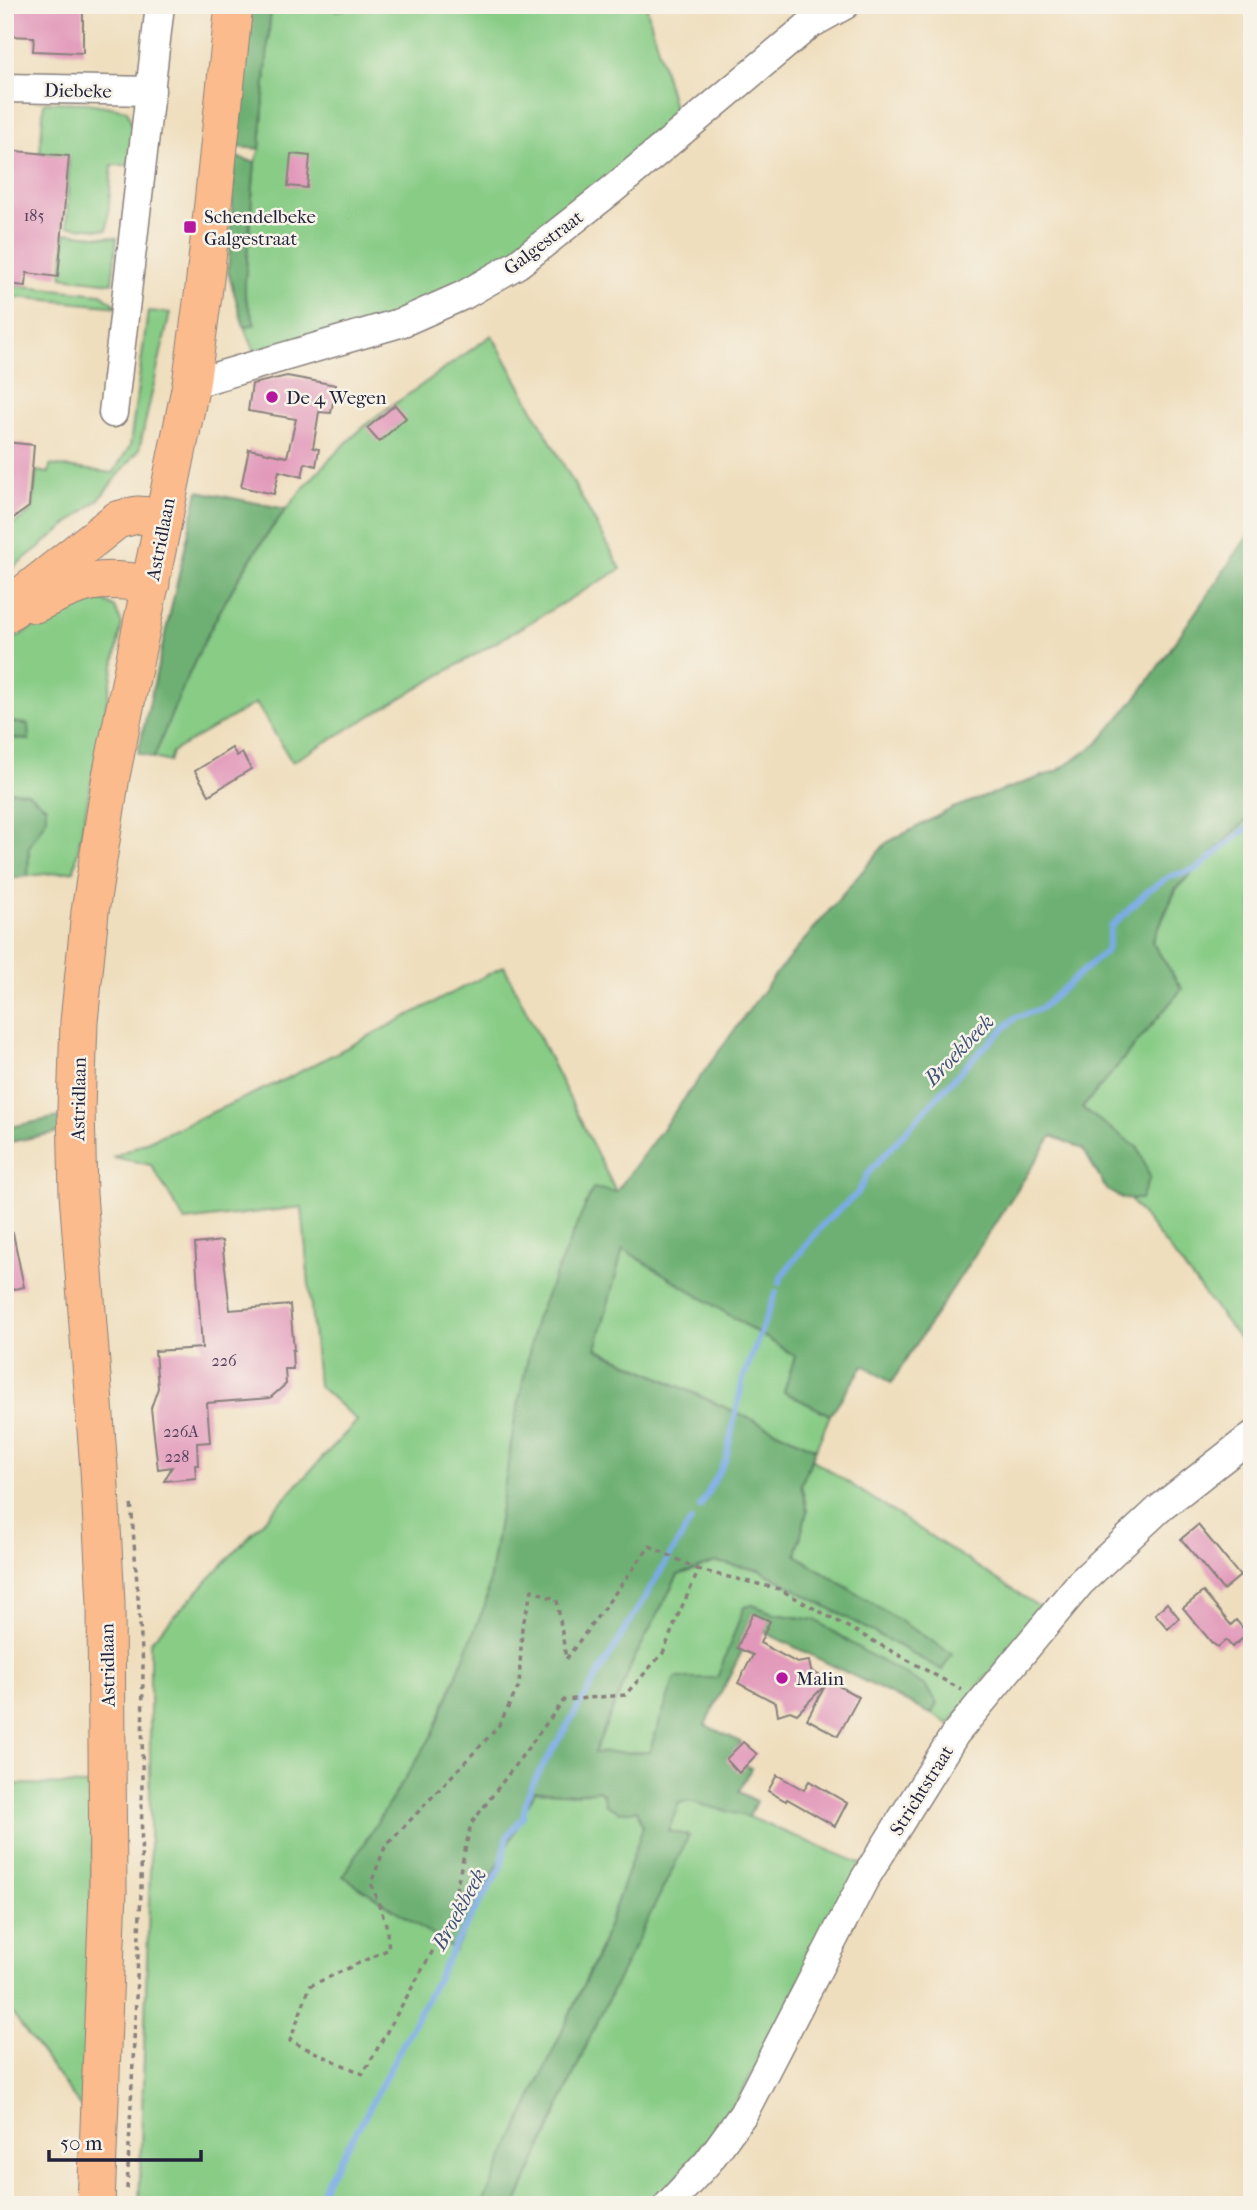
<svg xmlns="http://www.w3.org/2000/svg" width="1257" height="2210" viewBox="0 0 1257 2210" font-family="'IM FELL French Canon',serif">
<rect width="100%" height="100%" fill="#f7f3e8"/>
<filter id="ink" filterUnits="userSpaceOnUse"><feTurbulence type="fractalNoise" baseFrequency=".0143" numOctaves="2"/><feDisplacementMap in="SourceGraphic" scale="14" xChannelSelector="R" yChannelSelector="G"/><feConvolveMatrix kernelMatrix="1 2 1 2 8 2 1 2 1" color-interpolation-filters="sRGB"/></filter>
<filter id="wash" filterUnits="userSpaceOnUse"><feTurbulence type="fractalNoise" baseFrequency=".00686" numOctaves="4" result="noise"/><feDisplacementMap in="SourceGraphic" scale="28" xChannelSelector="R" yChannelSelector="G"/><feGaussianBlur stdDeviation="1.57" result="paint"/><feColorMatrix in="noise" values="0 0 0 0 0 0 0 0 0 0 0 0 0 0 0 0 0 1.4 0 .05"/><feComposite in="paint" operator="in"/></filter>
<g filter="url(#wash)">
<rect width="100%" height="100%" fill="#efdebd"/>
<g fill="#88cc86" stroke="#557760" stroke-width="2">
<polygon points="271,5 335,5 336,11 360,5 646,5 678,122 515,251 407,311 257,356 244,327 255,324 245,296 245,281 255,162 260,149"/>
<polygon points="44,102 88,103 127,110 134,132 129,165 112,165 107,230 67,226 69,157 40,153"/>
<polygon points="65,233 117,238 112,283 62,277"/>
<polygon points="5,284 101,294 119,307 5,296"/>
<polygon points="148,311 170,313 139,450 98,500 5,574 5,530 32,511 36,471 49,473 50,465 113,473 130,446"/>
<path d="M492,335L621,569L292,762L256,703L172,752L169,762L154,758C202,632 262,515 366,425C379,413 395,404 409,394C437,374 464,355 492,335Z"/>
<path d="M103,600L115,608L122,624L74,871L28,876L29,847L46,819L27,792L5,791L11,738L29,740L5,713V644C36,626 67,603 103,600Z"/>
<polygon points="1252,815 1252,1355 1130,1199 1141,1198 1082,1108 1182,989 1152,942 1177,888"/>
<polygon points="504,966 616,1192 536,1319 514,1426 486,1602 433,1734 455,1950 535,1791 576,1794 598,1790 637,1810 643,1828 600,1949 482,2205 139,2205 150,1870 150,1642 357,1421 318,1385 302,1207 185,1221 151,1165 113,1157 290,1077"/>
<polygon points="623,1248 795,1356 784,1392 830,1415 816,1449 596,1348"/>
<polygon points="812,1459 1041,1608 949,1724 931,1714 937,1704 925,1686 865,1652 815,1620 775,1614 753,1605 717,1678 675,1679 649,1752 594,1753 633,1661 678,1575 715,1562 760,1570 942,1670 952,1654 796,1555 807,1511 801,1484"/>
<polygon points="5,1784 95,1785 83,2110 5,2004"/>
<polygon points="688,1801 749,1817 862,1864 743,2091 717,2129 657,2201 652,2205 516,2205 594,2028 688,1835 668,1831 679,1803"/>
</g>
<g fill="#6eb073" stroke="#486957" stroke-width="2">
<polygon points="250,5 271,5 260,149 237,147"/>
<polygon points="235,157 255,162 245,281 245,296 255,324 244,327 228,272"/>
<path d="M198,491L286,509C227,584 188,670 154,758L138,753Z"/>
<polygon points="1252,530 1252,815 1176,888 1152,942 1182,989 1082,1108 1138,1148 1150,1177 1141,1199 1123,1199 1107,1190 1083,1149 1052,1136 891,1383 864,1365 830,1415 784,1392 795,1356 623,1249 596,1349 816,1449 801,1484 807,1511 796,1555 952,1654 942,1670 760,1570 715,1562 678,1575 633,1661 594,1753 649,1752 675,1678 717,1678 744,1607 753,1605 775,1614 815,1620 865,1652 925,1686 937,1704 931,1714 754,1627 705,1725 741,1742 733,1759 751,1768 739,1792 756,1801 749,1817 688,1801 679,1803 668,1831 689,1836 594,2028 516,2205 482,2205 600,1949 643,1828 637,1810 620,1812 606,1805 603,1793 598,1790 576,1794 535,1791 455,1950 343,1876 433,1734 486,1602 514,1426 536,1319 593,1188 616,1192 774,976 886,843 953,808 1057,771 1097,744 1140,693"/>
<polygon points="5,713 11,722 28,724 29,740 11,738 5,782"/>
<polygon points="5,791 27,792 46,807 46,819 29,847 28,876 5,880"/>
<polygon points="59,1117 60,1132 5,1143 5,1128"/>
</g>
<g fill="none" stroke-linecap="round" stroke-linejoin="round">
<g stroke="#7babe6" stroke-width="6">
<polyline points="779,1283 783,1274 824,1223 858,1193 868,1173 967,1064 1016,1017 1040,1009 1107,950 1111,927 1149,890 1171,876 1197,869 1252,824"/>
<polyline points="700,1507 726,1459 743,1379 776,1292"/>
<polyline points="315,2205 327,2180 364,2118 458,1939 501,1868 507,1837 523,1816 528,1794 538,1774 691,1521"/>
</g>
</g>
<g id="blocks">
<g fill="#e298ba">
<polygon points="5,5 83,5 83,53 33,51 34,37 5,36"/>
<polygon points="5,150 69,156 58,277 27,273 26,286 5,284"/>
<polygon points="291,154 310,156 307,188 288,186"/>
<polygon points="287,376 336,385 331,413 319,412 313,448 319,449 316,466 305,463 302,477 279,471 274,494 241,487 249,449 287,457 296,419 248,411 252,384"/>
<polygon points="395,405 406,418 379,442 367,428"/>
<polygon points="5,442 34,445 29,507 5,524"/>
<polygon points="232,748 237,756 242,753 251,769 209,795 195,771"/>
<polygon points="13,1233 24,1287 5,1291 5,1234"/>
<polygon points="222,1241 230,1310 290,1305 294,1350 292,1350 293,1369 285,1369 286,1384 270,1398 207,1403 210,1442 197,1443 198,1465 195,1465 196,1478 164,1481 172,1467 158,1469 151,1408 158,1388 155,1351 202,1348 195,1244"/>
<polygon points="1198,1525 1240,1576 1223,1590 1181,1539"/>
<polygon points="1203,1592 1231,1625 1236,1620 1248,1634 1232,1647 1226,1640 1218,1647 1212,1643 1183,1608"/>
<polygon points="1167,1603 1179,1618 1168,1629 1155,1614"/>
<polygon points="753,1613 770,1621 760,1643 797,1663 809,1661 811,1671 859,1697 838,1736 807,1719 826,1684 797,1714 790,1711 778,1715 776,1703 738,1683 753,1655 737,1648"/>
<polygon points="743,1742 757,1754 739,1773 726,1759"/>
<polygon points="777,1775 804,1790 809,1781 847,1803 835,1826 787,1799 786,1801 768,1791"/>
</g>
</g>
</g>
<g filter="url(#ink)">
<use href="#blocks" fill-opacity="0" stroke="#88807c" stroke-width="2"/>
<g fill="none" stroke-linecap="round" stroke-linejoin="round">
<defs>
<g id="minor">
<polyline points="5,88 151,91"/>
<polyline points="191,384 403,322 464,295 518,264 613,189 809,25 845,5"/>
<polyline points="113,413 160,5"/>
<polyline points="668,2205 708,2162 743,2114 864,1880 955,1734 1080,1583 1159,1509 1252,1436"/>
</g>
<g id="major">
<path d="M35,604C86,580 95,576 151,584"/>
<polyline points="5,614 14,608 20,597 117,520 137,515 164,517"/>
<polyline points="96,2205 108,1891 106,1603 99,1469 78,1194 76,1109 79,1022 90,912 111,776 191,384 204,288 234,5"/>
</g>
</defs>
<use href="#minor" stroke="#88807c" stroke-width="31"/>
<use href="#major" stroke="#88807c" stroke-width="39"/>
<g stroke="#88807c" stroke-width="3.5" stroke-dasharray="5 5" stroke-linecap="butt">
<polyline points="699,1570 650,1546 566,1659 557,1600 532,1590 522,1628 519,1686 498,1727 385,1847 371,1883 386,1924 389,1949 310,1986 290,2041 363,2074 448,1924 471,1824 564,1700 625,1695 663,1653 679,1613 699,1570 779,1589 962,1690"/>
<polyline points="127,2189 141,1892 143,1665 131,1501"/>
</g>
<use href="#minor" stroke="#fff" stroke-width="28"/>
<use href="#major" stroke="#fbbb8c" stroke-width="37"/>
</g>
</g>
<g fill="#b5179e" stroke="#f7f3e8" stroke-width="2.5">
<rect x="183" y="220" width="14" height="14" rx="3.5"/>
<circle cx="272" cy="397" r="7"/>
<circle cx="782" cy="1678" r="7"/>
</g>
<g text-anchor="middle" stroke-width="5" stroke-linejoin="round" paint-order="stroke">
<g font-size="16" fill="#52405b">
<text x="34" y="221">185</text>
<text x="224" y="1366">226</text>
<text x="181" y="1437">226A</text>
<text x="177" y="1462">228</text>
</g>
<g font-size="19" fill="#22223b" stroke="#f7f3e8">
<text transform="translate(78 90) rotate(1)" y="7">Diebeke</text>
<text transform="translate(543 242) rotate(-37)" y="7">Galgestraat</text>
<text transform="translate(160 539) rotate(-79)" y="7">Astridlaan</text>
<text transform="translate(78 1099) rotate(-89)" y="7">Astridlaan</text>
<text transform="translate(107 1665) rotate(-91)" y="7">Astridlaan</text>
<text transform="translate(921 1790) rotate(-58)" y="7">Strichtstraat</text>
</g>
<g font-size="19" fill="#22223b" stroke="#f7f3e8" text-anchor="start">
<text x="204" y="223">Schendelbeke<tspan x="204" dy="22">Galgestraat</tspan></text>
<text x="286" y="404">De 4 Wegen</text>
<text x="796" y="1685">Malin</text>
</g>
<g font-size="21" font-style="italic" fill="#415277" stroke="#f7f3e8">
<text transform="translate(959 1050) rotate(-46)" y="7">Broekbeek</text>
<text transform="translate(459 1909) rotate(-61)" y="7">Broekbeek</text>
</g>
</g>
<rect width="1257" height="2210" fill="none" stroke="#f7f3e8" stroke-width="28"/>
<path d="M49 2150v10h152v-10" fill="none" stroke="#22223b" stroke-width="3.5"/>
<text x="60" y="2150" font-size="21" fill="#22223b" stroke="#f7f3e8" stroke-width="5" paint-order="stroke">50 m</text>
</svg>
